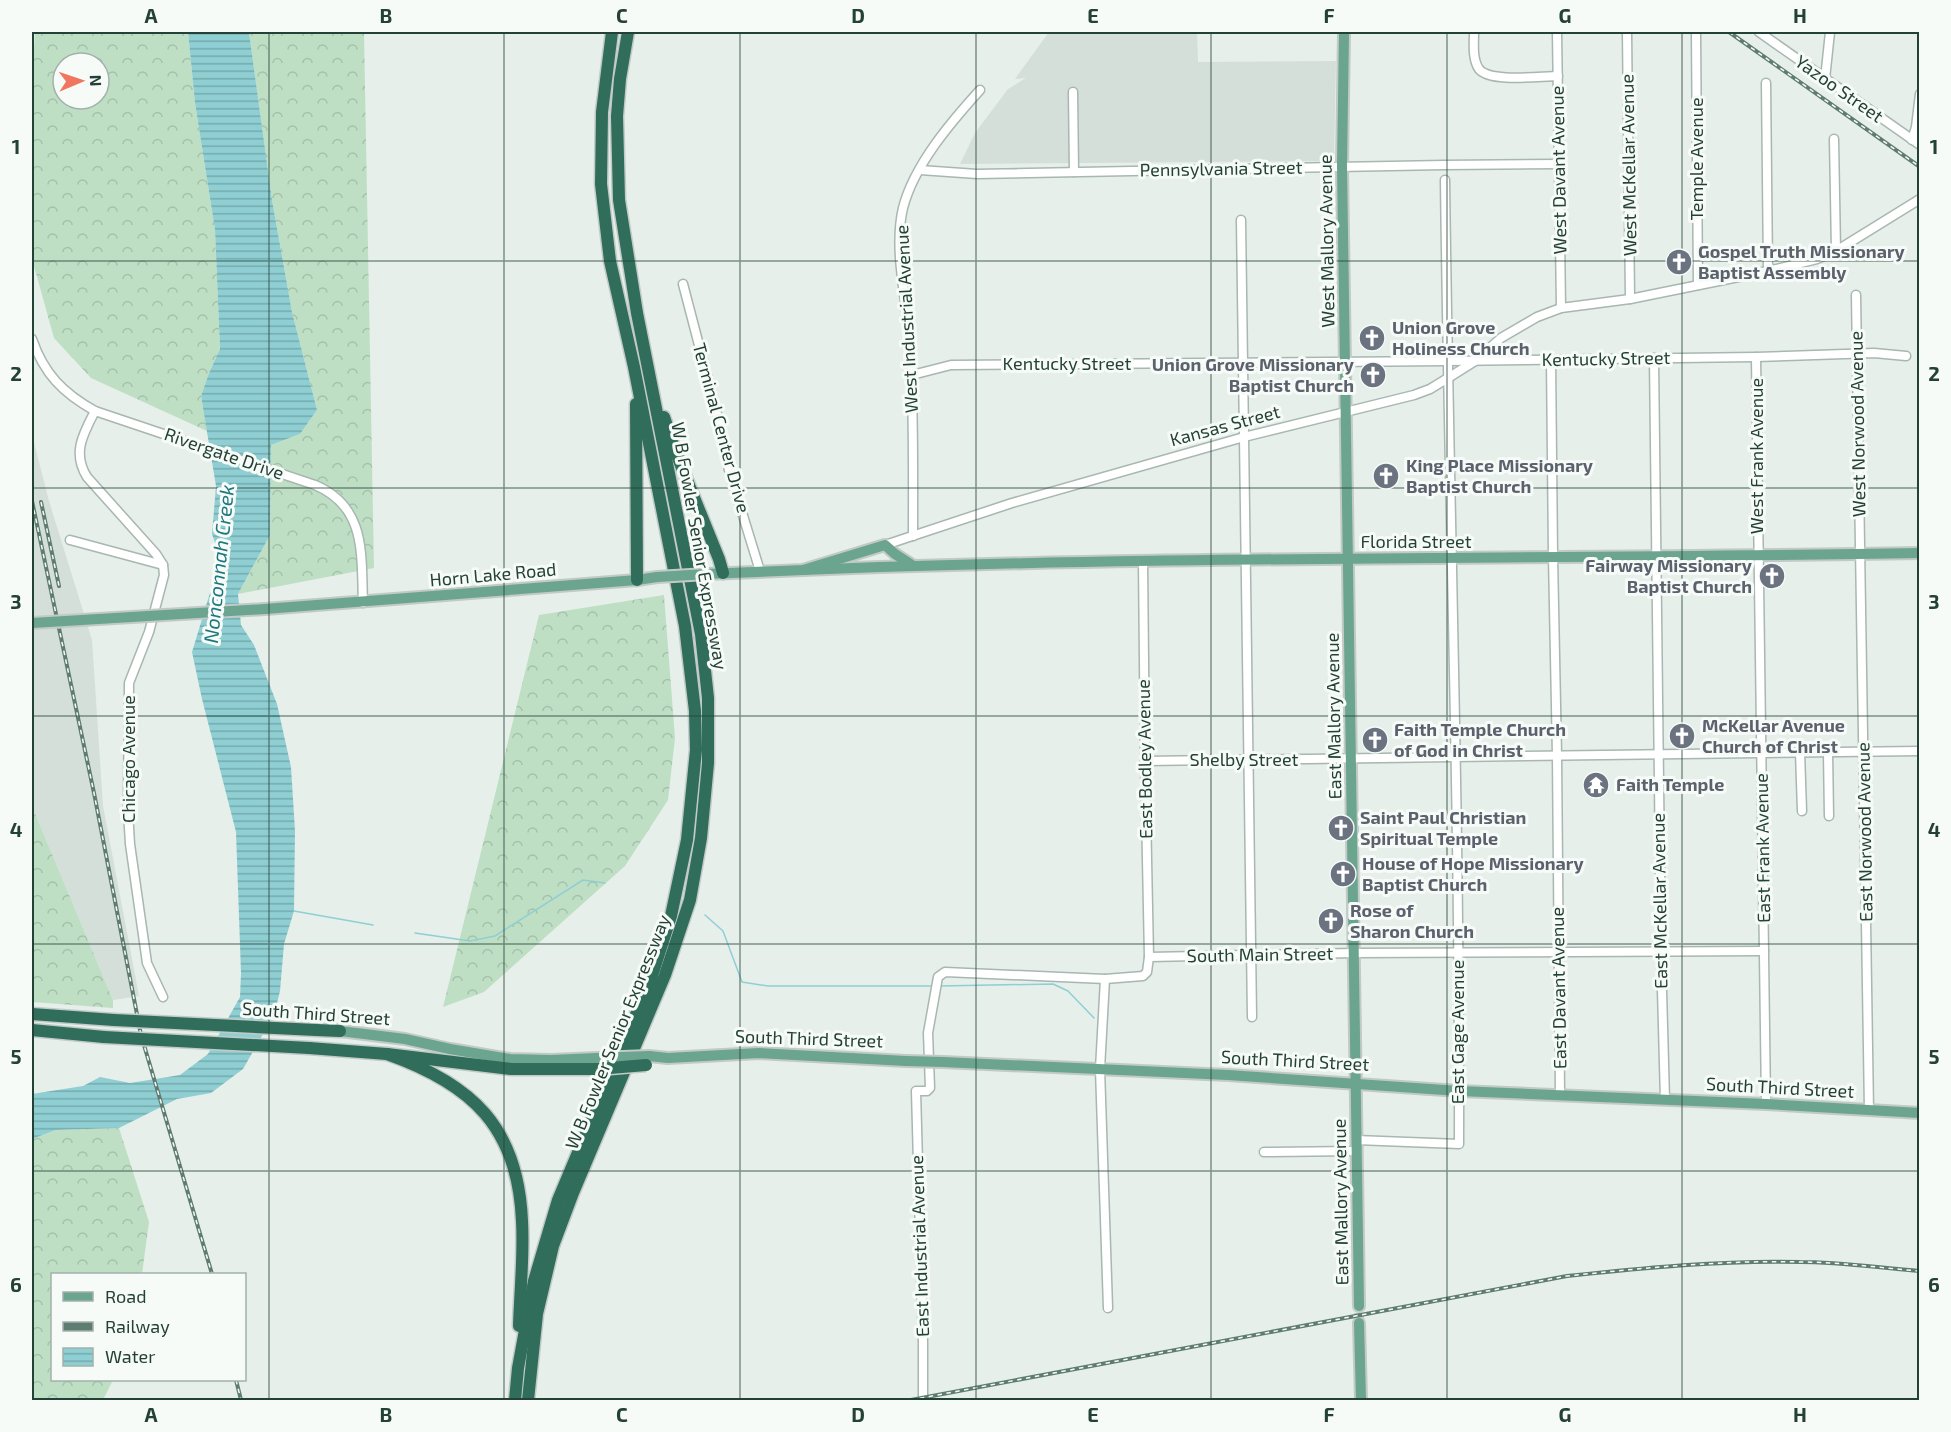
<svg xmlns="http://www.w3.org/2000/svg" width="1951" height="1432" viewBox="0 0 1951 1432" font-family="'Exo 2',sans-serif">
<defs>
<pattern id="forest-crowns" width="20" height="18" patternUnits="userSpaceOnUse" patternTransform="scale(1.5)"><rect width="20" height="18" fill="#bfdfc5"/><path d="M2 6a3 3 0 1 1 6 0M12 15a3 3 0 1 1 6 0" fill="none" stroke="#a4c1aa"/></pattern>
<pattern id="water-rules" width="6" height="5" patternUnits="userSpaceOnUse" patternTransform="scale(1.5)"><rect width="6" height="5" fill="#8fcfd3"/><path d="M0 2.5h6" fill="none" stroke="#75aaac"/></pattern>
</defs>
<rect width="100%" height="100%" fill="#e6efea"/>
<g fill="#d4dfd9">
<polygon points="1049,32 1197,32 1198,62 1336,61 1334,156 1327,161 960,164 975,133 1008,89 1026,78 1015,79"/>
<polygon points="32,435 49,501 92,640 103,806 139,996 113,1000 32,806"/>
</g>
<g fill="url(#forest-crowns)" fill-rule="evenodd">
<path d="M35,32H188L195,103L215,230L220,349L209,373L201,396L207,431L91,378L54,338L32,259V81ZM63,63H99V99H63Z"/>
<polygon points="249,32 364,32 374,568 238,594 270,535 271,445 300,434 317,410 292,312 272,200"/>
<polygon points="664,595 675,738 668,800 625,866 484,992 443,1007 539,615"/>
<polygon points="32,806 113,1000 113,1008 32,1002"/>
<polygon points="119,1128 149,1222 142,1274 52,1274 52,1380 113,1380 103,1400 32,1400 32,1139 56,1130"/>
</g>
<polygon fill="url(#water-rules)" points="188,32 249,32 272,200 292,312 317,410 300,434 271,445 270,535 238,594 241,625 254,645 277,704 291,767 295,831 294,911 284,944 280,991 274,1015 243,1069 211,1093 177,1099 119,1128 56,1130 32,1139 32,1094 83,1086 100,1077 130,1083 180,1075 208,1054 240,997 241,973 236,832 202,699 192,652 213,583 223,566 212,534 216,486 201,396 209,373 220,349 215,230 195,103"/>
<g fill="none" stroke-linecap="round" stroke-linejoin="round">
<g stroke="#8fcfd3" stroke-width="1.5">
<polyline points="294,911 373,925"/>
<polyline points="705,915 723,931 742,982 768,986 932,986"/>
<polyline points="415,933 470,941 495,936 583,880 605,883"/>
<polyline points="940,986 1053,984 1068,991 1094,1018"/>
</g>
<polyline stroke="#bfccc6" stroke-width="10" stroke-dasharray="10 5" stroke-linecap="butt" points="1359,1323 1359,1306"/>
<defs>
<g id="minor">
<path d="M1474,32C1474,43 1472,59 1479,69C1490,83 1540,76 1558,76"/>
<polyline points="1557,32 1561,308"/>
<polyline points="1627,32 1630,299"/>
<polyline points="1759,32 1920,145"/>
<polyline points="1696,33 1698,285"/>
<polyline points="1825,79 1830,32"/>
<polyline points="1766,83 1768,271"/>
<polyline points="1073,92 1074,172"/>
<polyline points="1834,139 1836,251"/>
<polyline points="1912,140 1916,127 1920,94"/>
<polyline points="920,170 977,174 1444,165 1559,164"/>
<polyline points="1241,220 1252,1017"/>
<polyline points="683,284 717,414 729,470 760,571"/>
<polyline points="1856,295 1869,1111"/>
<path d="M32,339C44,374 63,393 95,411L315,485C367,507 361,555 363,603"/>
<polyline points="1756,357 1766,1104"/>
<polyline points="1654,358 1661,953 1665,1100"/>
<polyline points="1551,359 1553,556 1557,756 1560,1095"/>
<polyline points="912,375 951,365 1447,361 1756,357 1874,353 1906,356"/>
<path d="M95,411C83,434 72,453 87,477L156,554L163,565L164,575L149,632L129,683L128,811L130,844L147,963L163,997"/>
<path d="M913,536C913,472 914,408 910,344C907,300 893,250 903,208C914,165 951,122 980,90"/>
<polyline points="70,540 163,565"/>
<polyline points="885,545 1012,503 1244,437 1414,395 1430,389 1448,378 1475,361 1501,338 1537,317 1561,308 1630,299 1768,271 1817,259 1836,251 1920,199"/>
<polyline points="1800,752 1802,811"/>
<polyline points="1828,752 1829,816"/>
<polyline points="1145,761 1920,751"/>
<polyline points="1149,957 1354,953 1764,951"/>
<polyline points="1105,979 1100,1069 1108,1308"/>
<path d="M1356,1140L1459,1144C1460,823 1449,501 1445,180"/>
<polyline points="1264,1152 1356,1151"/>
<polyline points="923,1400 923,1343 916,1091 927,1091 930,1088 928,1033 938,977 945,972 1105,979 1143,976 1147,972 1149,957 1145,761 1143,562"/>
</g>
<g id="major">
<polyline points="1344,32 1342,166 1359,1306"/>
<path d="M803,570C1175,555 1547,560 1920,553"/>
<polyline points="707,574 803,570 885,545 895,554 912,565"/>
<polyline points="265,609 637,580 657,577"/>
<polyline points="340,1031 405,1039 450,1049 510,1059 551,1060 597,1058"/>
<polyline points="649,1056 668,1058 759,1053 906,1061"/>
<polyline points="943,1062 1228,1075 1459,1091 1766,1104 1920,1113"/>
<polyline points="1359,1323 1361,1400"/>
</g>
<g id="highway">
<polyline points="636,404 637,580"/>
<polyline points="664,417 676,453 719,559 723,573"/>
<polyline points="32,1014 114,1020"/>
<polyline points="32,1030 104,1037"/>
<polyline points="316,1030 340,1031"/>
<polyline points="309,1048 387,1054 511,1069 598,1069"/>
<path d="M387,1054C472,1084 518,1127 522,1221C524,1256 520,1291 519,1326"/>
<polyline points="515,1400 518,1368 534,1281 558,1200 651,979 671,916 687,840 696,750 695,711 685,626 634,367 610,261 601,184 602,112 612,32"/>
<polyline points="528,1400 537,1314 553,1246 573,1193 665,975 690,900 701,838 708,763 708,698 701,634 637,313 619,200 617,116 620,79 628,32"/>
</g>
</defs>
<use href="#minor" stroke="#a8b7b1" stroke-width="11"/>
<use href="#major" stroke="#c2cac7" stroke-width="14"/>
<use href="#highway" stroke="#c2cac7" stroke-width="15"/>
<use href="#minor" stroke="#fff" stroke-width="8"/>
<use href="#major" stroke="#6ba48f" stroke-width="10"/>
<use href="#highway" stroke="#306e5b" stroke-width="12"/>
<defs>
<g id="rail">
<polyline points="1729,32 1920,167"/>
<polyline points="32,501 94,793 141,1035 212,1274"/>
<polyline points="41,502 59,586"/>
<polyline points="236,1380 241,1400"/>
<path d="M911,1400L1567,1276C1644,1268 1722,1260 1800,1262C1840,1262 1880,1268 1920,1271"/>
</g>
</defs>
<use href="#rail" stroke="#5f7c72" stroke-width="4"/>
<use href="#rail" stroke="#f7fbf8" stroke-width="1.5" stroke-dasharray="4.5" stroke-linecap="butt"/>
<defs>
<g id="major-bridge">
<polyline points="657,577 707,574"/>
<polyline points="32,623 265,609"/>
<polyline points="597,1058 649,1056"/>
<polyline points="906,1061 943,1062"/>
</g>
<g id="highway-bridge">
<polyline points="114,1020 316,1030"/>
<polyline points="104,1037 309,1048"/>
<polyline points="598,1069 646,1065"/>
</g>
</defs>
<use href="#major-bridge" stroke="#c2cac7" stroke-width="14" stroke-linecap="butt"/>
<use href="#highway-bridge" stroke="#c2cac7" stroke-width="15" stroke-linecap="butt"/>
<use href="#major-bridge" stroke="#6ba48f" stroke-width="10"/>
<use href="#highway-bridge" stroke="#306e5b" stroke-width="12"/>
</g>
<path fill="none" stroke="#244137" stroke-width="1.5" stroke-opacity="0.55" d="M269,32V1400M504,32V1400M740,32V1400M976,32V1400M1211,32V1400M1447,32V1400M1682,32V1400M32,261H1920M32,488H1920M32,716H1920M32,944H1920M32,1171H1920"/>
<defs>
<symbol id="church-disc" viewBox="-11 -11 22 22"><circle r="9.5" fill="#6b7280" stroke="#f7fbf8"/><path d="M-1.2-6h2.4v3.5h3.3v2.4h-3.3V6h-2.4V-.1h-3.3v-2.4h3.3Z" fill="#fff"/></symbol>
<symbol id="temple-disc" viewBox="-11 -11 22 22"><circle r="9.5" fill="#6b7280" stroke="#f7fbf8"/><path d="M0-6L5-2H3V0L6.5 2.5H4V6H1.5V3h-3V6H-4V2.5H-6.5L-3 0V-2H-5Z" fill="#fff"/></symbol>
</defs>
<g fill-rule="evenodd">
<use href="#church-disc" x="1664" y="247" width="30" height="30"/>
<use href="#church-disc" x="1357" y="323" width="30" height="30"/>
<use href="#church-disc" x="1358" y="360" width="30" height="30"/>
<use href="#church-disc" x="1371" y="461" width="30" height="30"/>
<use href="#church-disc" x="1757" y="561" width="30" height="30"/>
<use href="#church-disc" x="1667" y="721" width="30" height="30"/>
<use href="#church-disc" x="1360" y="725" width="30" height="30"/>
<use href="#temple-disc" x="1581" y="770" width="30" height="30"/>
<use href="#church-disc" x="1326" y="813" width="30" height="30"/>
<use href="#church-disc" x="1328" y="859" width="30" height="30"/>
<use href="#church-disc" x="1316" y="906" width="30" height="30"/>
</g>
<g text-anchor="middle" stroke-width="6" stroke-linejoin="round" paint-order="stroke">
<g font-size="18" fill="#244137" stroke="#f7fbf8">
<text transform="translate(1839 89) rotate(35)" y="6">Yazoo Street</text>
<text transform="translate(1697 159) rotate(-90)" y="6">Temple Avenue</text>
<text transform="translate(1629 165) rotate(-91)" y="6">West McKellar Avenue</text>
<text transform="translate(1221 169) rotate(-1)" y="6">Pennsylvania Street</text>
<text transform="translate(1559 170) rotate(-91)" y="6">West Davant Avenue</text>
<text transform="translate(1327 241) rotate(-91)" y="6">West Mallory Avenue</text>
<text transform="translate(907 319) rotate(-93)" y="6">West Industrial Avenue</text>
<text transform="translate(1606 359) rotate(-1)" y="6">Kentucky Street</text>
<text x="1067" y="370">Kentucky Street</text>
<text transform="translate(1858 424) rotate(-91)" y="6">West Norwood Avenue</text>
<text transform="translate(1225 426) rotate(-15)" y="6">Kansas Street</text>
<text transform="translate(721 428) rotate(75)" y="6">Terminal Center Drive</text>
<text transform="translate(224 454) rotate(19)" y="6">Rivergate Drive</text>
<text transform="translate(1757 456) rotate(-90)" y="6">West Frank Avenue</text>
<text x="1416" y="548">Florida Street</text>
<text transform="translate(699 546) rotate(80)" y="6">W B Fowler Senior Expressway</text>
<text transform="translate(493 575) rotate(-5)" y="6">Horn Lake Road</text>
<text transform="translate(1334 716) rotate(-91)" y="6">East Mallory Avenue</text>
<text transform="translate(129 759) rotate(-90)" y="6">Chicago Avenue</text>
<text transform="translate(1145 759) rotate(-91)" y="6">East Bodley Avenue</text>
<text x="1244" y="766">Shelby Street</text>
<text transform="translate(1865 832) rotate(-91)" y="6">East Norwood Avenue</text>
<text transform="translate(1763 848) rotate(-91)" y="6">East Frank Avenue</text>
<text transform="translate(1660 901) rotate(-91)" y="6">East McKellar Avenue</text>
<text transform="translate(1260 955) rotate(-1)" y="6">South Main Street</text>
<text transform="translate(1559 988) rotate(-91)" y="6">East Davant Avenue</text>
<text transform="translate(316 1014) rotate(4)" y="6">South Third Street</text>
<text transform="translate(618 1032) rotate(-68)" y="6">W B Fowler Senior Expressway</text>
<text transform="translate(1458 1032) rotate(-90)" y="6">East Gage Avenue</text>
<text transform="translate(809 1039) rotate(2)" y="6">South Third Street</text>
<text transform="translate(1295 1061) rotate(3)" y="6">South Third Street</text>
<text transform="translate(1780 1088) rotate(3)" y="6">South Third Street</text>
<text transform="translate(1341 1202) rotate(-91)" y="6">East Mallory Avenue</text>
<text transform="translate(920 1246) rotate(-92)" y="6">East Industrial Avenue</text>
</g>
<g font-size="18" font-weight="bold" fill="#5b616d" stroke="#f7fbf8" text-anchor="start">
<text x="1698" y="258">Gospel Truth Missionary<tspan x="1698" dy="21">Baptist Assembly</tspan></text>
<text x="1392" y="334">Union Grove<tspan x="1392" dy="21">Holiness Church</tspan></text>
<text x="1354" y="371" text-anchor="end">Union Grove Missionary<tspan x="1354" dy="21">Baptist Church</tspan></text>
<text x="1406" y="472">King Place Missionary<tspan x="1406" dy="21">Baptist Church</tspan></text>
<text x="1752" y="572" text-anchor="end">Fairway Missionary<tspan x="1752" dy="21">Baptist Church</tspan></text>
<text x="1702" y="732">McKellar Avenue<tspan x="1702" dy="21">Church of Christ</tspan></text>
<text x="1394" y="736">Faith Temple Church<tspan x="1394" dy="21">of God in Christ</tspan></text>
<text x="1616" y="791">Faith Temple</text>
<text x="1360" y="824">Saint Paul Christian<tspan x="1360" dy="21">Spiritual Temple</tspan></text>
<text x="1362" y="870">House of Hope Missionary<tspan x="1362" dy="21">Baptist Church</tspan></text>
<text x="1350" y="917">Rose of<tspan x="1350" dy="21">Sharon Church</tspan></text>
</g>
<g font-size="20" font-style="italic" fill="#1e777e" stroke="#f7fbf8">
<text transform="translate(219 564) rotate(-84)" y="7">Nonconnah Creek</text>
</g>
</g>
<rect width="1951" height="1432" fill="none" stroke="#f7fbf8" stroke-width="66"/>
<rect x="51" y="1273" width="195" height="108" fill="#f7fbf8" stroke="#a3b1ab" stroke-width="1.5"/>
<rect x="63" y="1292" width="30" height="9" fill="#6ba48f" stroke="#a3b1ab" stroke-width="1.5"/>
<text x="105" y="1303" font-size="18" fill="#244137">Road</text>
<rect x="63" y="1322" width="30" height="9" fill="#5f7c72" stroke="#a3b1ab" stroke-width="1.5"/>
<text x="105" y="1333" font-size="18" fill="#244137">Railway</text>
<rect x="63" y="1348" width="30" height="18" fill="url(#water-rules)" stroke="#a3b1ab" stroke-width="1.5"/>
<text x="105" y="1363" font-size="18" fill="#244137">Water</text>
<g transform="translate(81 81) rotate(88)"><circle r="28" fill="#f7fbf8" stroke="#a3b1ab" stroke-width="1.5"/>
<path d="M0-4.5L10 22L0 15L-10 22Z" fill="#f17661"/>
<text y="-9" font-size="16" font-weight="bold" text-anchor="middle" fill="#244137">N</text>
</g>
<rect x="33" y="33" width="1885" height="1366" fill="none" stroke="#244137" stroke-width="2"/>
<g font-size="20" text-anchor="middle" font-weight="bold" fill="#244137">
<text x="151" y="23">A</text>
<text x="386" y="23">B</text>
<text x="622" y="23">C</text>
<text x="858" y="23">D</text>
<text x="1093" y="23">E</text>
<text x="1329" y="23">F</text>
<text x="1565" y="23">G</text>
<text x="1800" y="23">H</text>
<text x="16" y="154">1</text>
<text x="1934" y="154">1</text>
<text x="16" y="381">2</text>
<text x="1934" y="381">2</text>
<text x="16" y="609">3</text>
<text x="1934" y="609">3</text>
<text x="16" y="837">4</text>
<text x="1934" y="837">4</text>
<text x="16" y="1064">5</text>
<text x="1934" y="1064">5</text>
<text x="16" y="1292">6</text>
<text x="1934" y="1292">6</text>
<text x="151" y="1422">A</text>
<text x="386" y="1422">B</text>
<text x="622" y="1422">C</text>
<text x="858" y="1422">D</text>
<text x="1093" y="1422">E</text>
<text x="1329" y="1422">F</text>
<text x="1565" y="1422">G</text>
<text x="1800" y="1422">H</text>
</g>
</svg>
